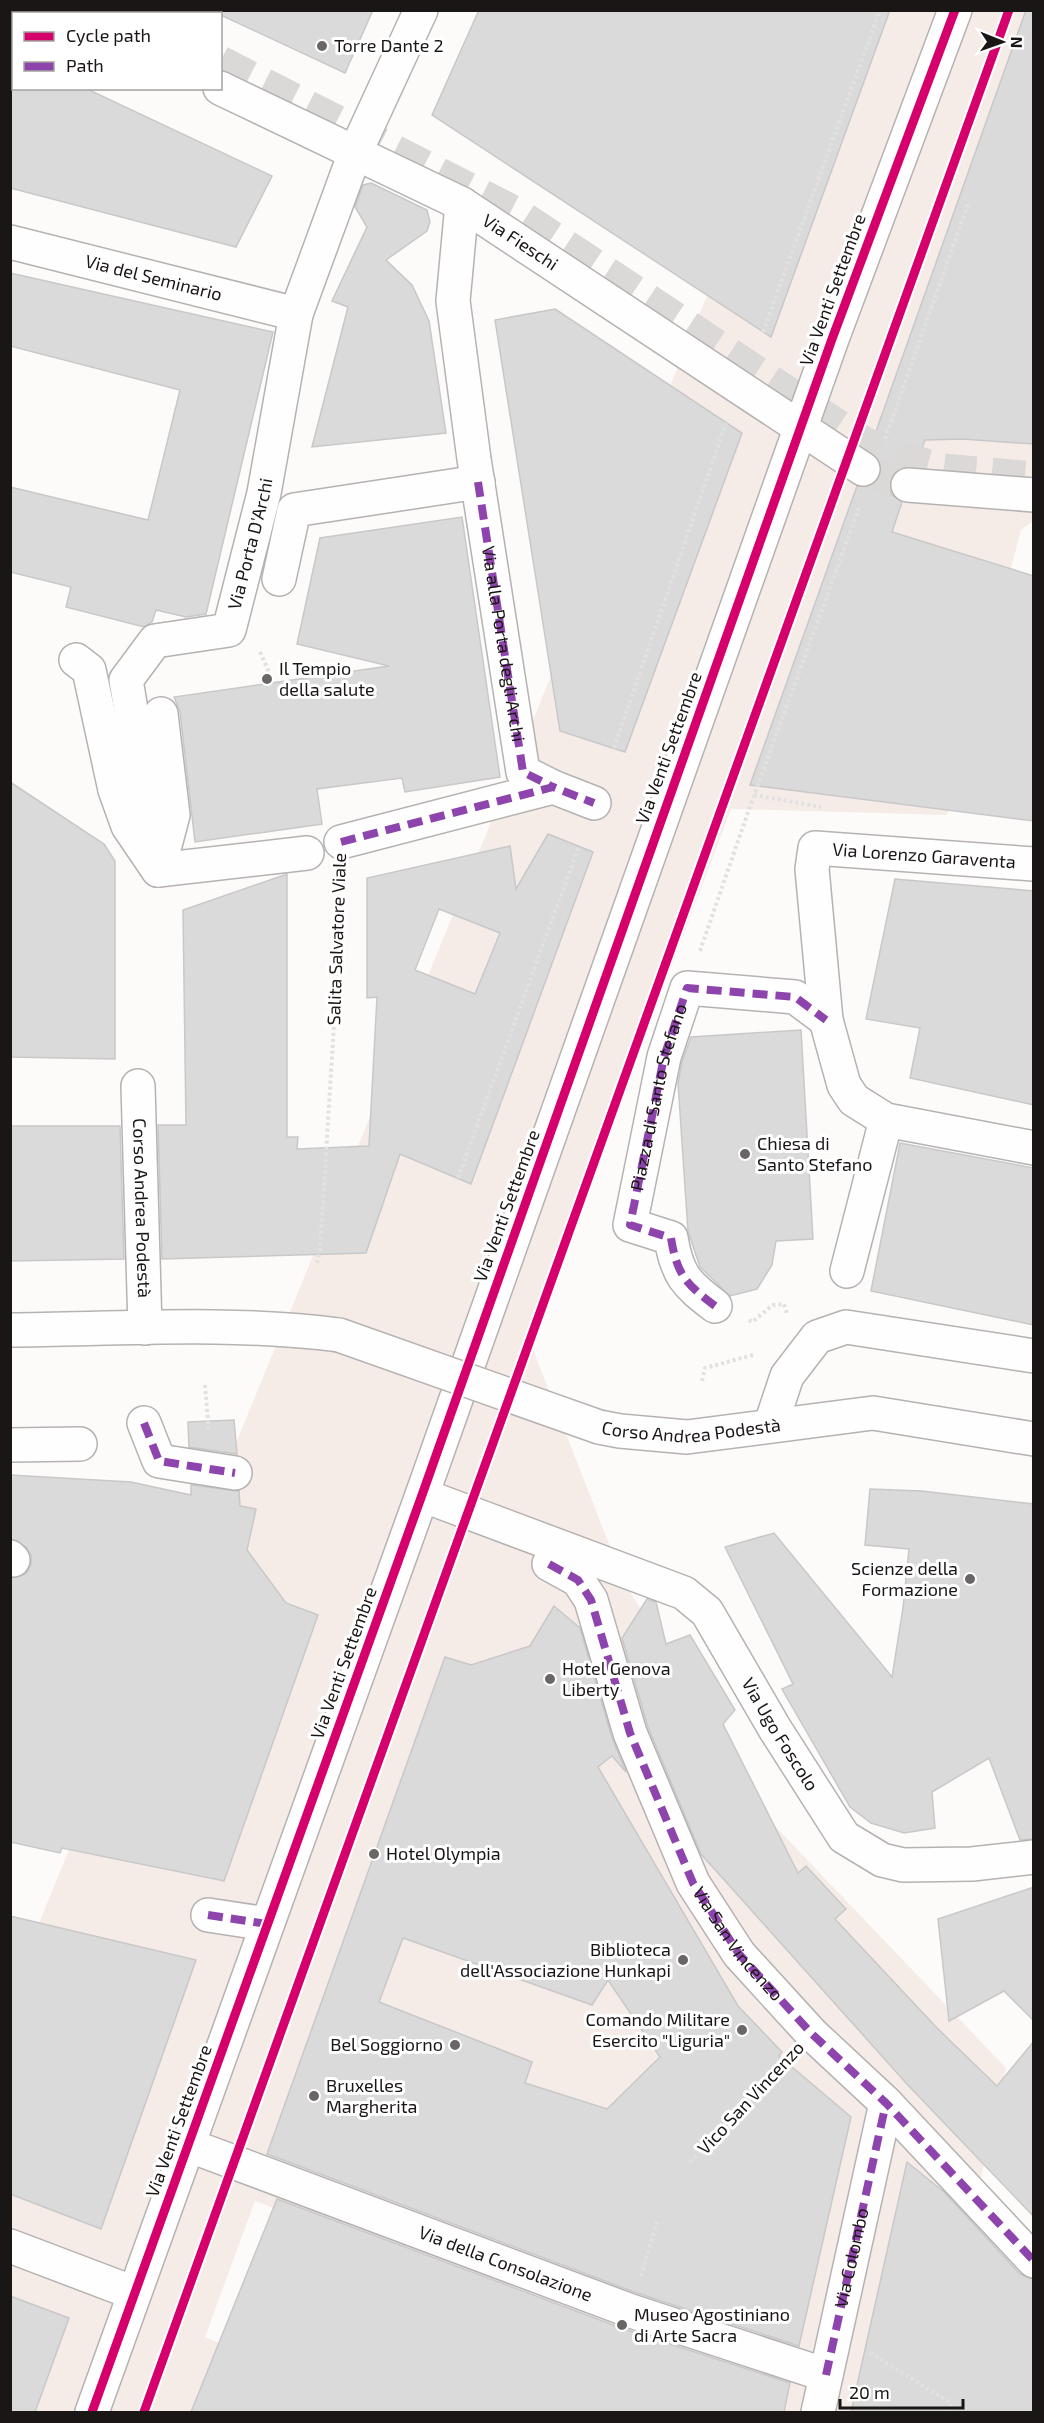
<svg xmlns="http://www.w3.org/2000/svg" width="1044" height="2423" viewBox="0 0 1044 2423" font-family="'Exo 2',sans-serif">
<rect width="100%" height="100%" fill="#fdfbf9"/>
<polygon fill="#f5ece7" points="824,11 1033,11 1033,521 1021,530 947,815 731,809 530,1342 624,1582 774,1825 1006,2068 947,2327 902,2412 785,2412 255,2201 205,2337 389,2412 11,2412 11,1991"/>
<g fill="#dbdadb" stroke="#c9c8c9" stroke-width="1.5" fill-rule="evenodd">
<polygon points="210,10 373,10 345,73"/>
<polygon points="479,10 890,10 771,337 432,115"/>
<polygon points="1026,10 1034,10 1034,444 962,439 925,440 915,467 899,468 892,475 889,484 891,494 902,502 892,532 1034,576 1034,821 750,785 857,486 871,486 879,479 882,471 880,461 869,451"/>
<polygon points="10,88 85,88 272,176 236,247 10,188"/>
<polygon points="371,183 427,210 430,222 427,231 386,260 412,285 429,321 446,433 312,447 348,307 332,301 367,227 355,207 363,185"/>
<polygon points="10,273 273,332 206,614 186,617 156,610 152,622 144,627 66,607 71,587 10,572 10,487 148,520 180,390 10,346"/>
<polygon points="555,309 742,433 625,752 560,731 526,516 495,320"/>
<polygon points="462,517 500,777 405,792 402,778 317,789 322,824 195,842 180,712 174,697 389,666 297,644 320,538"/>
<polygon points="10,782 104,844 115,861 115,1059 10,1057"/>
<path d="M548,834L593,852L471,1184L400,1154L366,1253L162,1259L158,1125H186L183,910L287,874V1137H298L297,1149L369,1146L377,997L367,998V878L510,846L516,889ZM439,909L500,933L475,994L415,970Z"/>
<polygon points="895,879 1034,891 1034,1105 910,1078 920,1028 866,1019"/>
<polygon points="801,1030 813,1239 776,1241 772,1265 757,1289 730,1296 700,1267 688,1231 678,1083 682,1062 691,1037"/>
<polygon points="10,1126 120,1126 124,1259 10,1261"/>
<polygon points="900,1143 1034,1168 1034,1325 871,1291"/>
<polygon points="234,1420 237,1454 189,1447 188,1422"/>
<polygon points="10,1475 131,1482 191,1495 191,1485 239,1491 240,1506 256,1509 247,1550 286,1603 318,1615 224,1881 62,1848 60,1853 10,1842 10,1578 26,1574 31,1564 31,1555 26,1547 10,1539"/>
<polygon points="870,1489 922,1491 1034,1504 1034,1839 1020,1840 989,1758 932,1792 935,1828 904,1833 871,1823 850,1807 782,1689 793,1684 725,1547 774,1533 892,1677 903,1608 909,1549 865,1545"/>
<polygon points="647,1599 656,1602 666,1644 690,1635 735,1710 723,1724 798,1873 806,1866 846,1909 835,1919 937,2028 997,2086 1034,2041 1034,2217 906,2083 701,1854 648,1727 622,1638"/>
<path d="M554,1606L580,1628L612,1738L626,1772L612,1756L598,1767L738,2006L782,2052L779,2056L851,2117L799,2346L637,2293L267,2154L445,1657L471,1665L530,1646ZM403,1938L592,2005L608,1980L660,2057L607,2109L525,2083L532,2062L379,2002Z"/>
<polygon points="1034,1887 1034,2021 1004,1991 949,2021 938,1919"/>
<polygon points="10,1916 196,1960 101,2229 10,2194"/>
<polygon points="907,2162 944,2192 1020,2274 1034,2279 1034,2412 851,2412"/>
<polygon points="277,2199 624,2329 790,2383 784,2412 191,2412"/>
<polygon points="10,2296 69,2318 35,2412 10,2412"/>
</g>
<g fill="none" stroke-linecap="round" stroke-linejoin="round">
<polyline stroke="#dbd9d7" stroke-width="33" stroke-dasharray="33 16" stroke-linecap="butt" points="863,469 908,485"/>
<g stroke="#dbd9d7" stroke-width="33" stroke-dasharray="33 16" stroke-linecap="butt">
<polyline points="120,10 126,14"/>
<polyline points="220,62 514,212 864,443 904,459 944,470 1034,478"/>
</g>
<defs>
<g id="minor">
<polyline points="57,10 63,14"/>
<path id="s1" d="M220,88L462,204L863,469"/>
<path id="s2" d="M462,204L453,301L474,459L523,772L553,787"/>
<path id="s3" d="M10,242L296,314"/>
<polyline points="908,485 1034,495"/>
<polyline points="279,579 294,510 478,482"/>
<polyline points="76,660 89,670 115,790 128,826 158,870 307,853"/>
<polyline points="341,842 553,787 594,803"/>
<polyline points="161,860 173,815 161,714"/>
<polyline points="1034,864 815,848 812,869 826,1020 844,1085 854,1100 886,1120 1034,1148"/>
<path id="s4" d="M158,870L126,680L155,641L229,630L264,493L296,314L355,153L421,10"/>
<path id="s5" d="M138,1086L145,1328"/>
<polyline points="847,1271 886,1120"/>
<path d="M715,1306C686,1284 677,1275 671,1238L630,1225L664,1057L687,988L795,997L826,1020"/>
<path d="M10,1330C119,1329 231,1321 339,1335"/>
<polyline points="144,1423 159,1461 235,1473"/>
<polyline points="771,1424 787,1376 817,1337 846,1327 1034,1356"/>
<path id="s6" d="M599,1427L620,1431L687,1437L873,1413L1034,1439"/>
<polyline points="10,1445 80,1444"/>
<path id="s7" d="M422,1495L684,1593L707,1612L775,1729L844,1837L882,1860L903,1865L972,1864L1034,1857"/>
<polyline points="10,1557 13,1560"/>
<polyline points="549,1564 578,1580 591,1600 630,1733 693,1883 739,1954 812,2034 886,2103 1034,2261"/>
<polyline points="208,1915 267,1924"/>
<path id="s8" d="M188,2145L631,2311L826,2375"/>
<polyline points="10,2246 134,2293"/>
<polyline points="92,2412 422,1495 832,339 955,10"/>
<polyline points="818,2412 886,2103"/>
</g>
</defs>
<use href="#minor" stroke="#b5b2b1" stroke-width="36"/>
<g stroke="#e1e1e0" stroke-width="4" stroke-dasharray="3 3" stroke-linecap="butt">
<polyline points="763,332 880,10"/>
<polyline points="885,439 969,201"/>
<polyline points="260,652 269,672"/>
<polyline points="614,748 726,423"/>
<polyline points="754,795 821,807"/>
<polyline points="700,951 747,815 859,508"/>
<polyline points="458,1178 579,846"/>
<polyline points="317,1263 320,1251 338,959 340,878"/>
<polyline points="749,1320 752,1322 773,1305 784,1304 787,1314"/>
<polyline points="702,1381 705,1368 753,1355"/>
<polyline points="205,1385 209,1432"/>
<polyline points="690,2162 787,2061"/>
<polyline points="641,2276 658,2219"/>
<polyline points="870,2353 951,2403 949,2412"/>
</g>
<use href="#minor" stroke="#fffefe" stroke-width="33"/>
<defs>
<polyline id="minor-bridge" points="339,1335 599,1427"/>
</defs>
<use href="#minor-bridge" stroke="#b5b2b1" stroke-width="36" stroke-linecap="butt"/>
<use href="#minor-bridge" stroke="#fffefe" stroke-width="33"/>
<g stroke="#8e44ad" stroke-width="8" stroke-dasharray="15 8" stroke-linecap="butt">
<polyline points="478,482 523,772 553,787"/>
<polyline points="341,842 553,787 594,803"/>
<path id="s9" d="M715,1306C686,1284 677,1275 671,1238L630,1225L664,1057L687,988L795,997L826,1020"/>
<polyline points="144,1423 159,1461 235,1473"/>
<path id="s10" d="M549,1564L578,1580L591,1600L630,1733L693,1883L739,1954L812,2034L886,2103L1034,2261"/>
<polyline points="208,1915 267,1924"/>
<path id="s11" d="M826,2375L886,2103"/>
</g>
<defs>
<g id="cycleway">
<polyline points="92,2412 422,1495 832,339 955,10"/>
<polyline points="144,2412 1009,10"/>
</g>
</defs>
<use href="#cycleway" stroke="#fff" stroke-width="13"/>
<use href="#cycleway" stroke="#d6006c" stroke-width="9"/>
</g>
<g fill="#696665" stroke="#fff" stroke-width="2">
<circle cx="322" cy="46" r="6"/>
<circle cx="267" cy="679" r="6"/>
<circle cx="745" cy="1154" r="6"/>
<circle cx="970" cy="1579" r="6"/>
<circle cx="550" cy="1679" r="6"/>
<circle cx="374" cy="1854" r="6"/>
<circle cx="683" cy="1960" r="6"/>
<circle cx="742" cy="2030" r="6"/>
<circle cx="455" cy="2045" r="6"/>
<circle cx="314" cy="2096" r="6"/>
<circle cx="622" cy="2325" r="6"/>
</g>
<g text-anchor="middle" stroke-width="6" stroke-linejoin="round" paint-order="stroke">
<g font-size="18" fill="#1a1615" stroke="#fff" text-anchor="start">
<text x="334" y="52">Torre Dante 2</text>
<text x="279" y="675">Il Tempio<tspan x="279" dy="21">della salute</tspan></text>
<text x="757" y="1150">Chiesa di<tspan x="757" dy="21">Santo Stefano</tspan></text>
<text x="958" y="1575" text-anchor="end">Scienze della<tspan x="958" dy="21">Formazione</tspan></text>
<text x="562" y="1675">Hotel Genova<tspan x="562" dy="21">Liberty</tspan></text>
<text x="386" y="1860">Hotel Olympia</text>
<text x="671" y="1956" text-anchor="end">Biblioteca<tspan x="671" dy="21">dell'Associazione Hunkapi</tspan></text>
<text x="730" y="2026" text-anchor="end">Comando Militare<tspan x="730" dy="21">Esercito "Liguria"</tspan></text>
<text x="443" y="2051" text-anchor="end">Bel Soggiorno</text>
<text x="326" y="2092">Bruxelles<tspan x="326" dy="21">Margherita</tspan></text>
<text x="634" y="2321">Museo Agostiniano<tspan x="634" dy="21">di Arte Sacra</tspan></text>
</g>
<g font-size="18" fill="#1a1615" stroke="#fff">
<text dy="6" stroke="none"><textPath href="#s1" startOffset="338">Via Fieschi</textPath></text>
<text dy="6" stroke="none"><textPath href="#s3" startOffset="148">Via del Seminario</textPath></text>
<text transform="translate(833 290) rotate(-70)" y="6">Via Venti Settembre</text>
<text dy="6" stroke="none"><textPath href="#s4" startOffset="405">Via Porta D'Archi</textPath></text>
<text dy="6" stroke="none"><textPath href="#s2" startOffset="444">Via alla Porta degli Archi</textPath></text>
<text transform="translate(669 748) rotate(-70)" y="6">Via Venti Settembre</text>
<text transform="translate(924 856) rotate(4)" y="6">Via Lorenzo Garaventa</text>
<text transform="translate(337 939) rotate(-88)" y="6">Salita Salvatore Viale</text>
<text dy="6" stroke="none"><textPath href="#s9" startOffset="258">Piazza di Santo Stefano</textPath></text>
<text transform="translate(507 1206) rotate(-70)" y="6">Via Venti Settembre</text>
<text dy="6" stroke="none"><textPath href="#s5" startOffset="122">Corso Andrea Podestà</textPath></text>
<text dy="6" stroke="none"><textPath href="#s6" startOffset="93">Corso Andrea Podestà</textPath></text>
<text transform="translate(344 1663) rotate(-70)" y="6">Via Venti Settembre</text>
<text dy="6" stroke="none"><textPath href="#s7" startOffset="452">Via Ugo Foscolo</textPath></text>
<text dy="6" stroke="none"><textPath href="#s10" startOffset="434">Via San Vincenzo</textPath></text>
<text transform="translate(751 2098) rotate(-47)" y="6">Vico San Vincenzo</text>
<text transform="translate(179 2121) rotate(-70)" y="6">Via Venti Settembre</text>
<text dy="6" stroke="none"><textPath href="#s11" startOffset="120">Via Colombo</textPath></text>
<text dy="6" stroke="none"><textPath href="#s8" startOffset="339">Via della Consolazione</textPath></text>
</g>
</g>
<rect width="1044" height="2423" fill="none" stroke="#1a1615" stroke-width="24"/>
<rect x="12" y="12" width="210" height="78" fill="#ffffff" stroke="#a3a2a1" stroke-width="1.5"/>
<rect x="24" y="32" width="30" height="9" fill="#d6006c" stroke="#a3a2a1" stroke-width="1.5"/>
<text x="66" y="42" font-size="18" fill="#1a1615">Cycle path</text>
<rect x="24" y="62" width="30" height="9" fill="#8e44ad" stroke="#a3a2a1" stroke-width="1.5"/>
<text x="66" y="72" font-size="18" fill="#1a1615">Path</text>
<g transform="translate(1002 42) rotate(91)" stroke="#ffffff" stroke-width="4.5" paint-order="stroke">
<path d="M0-4.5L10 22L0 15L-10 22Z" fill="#1a1615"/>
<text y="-9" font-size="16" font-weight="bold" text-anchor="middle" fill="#1a1615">N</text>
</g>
<path d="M840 2399v9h123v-9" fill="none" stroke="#1a1615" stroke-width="3"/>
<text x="849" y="2399" font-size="18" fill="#1a1615" stroke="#ffffff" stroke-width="4.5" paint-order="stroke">20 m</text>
</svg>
